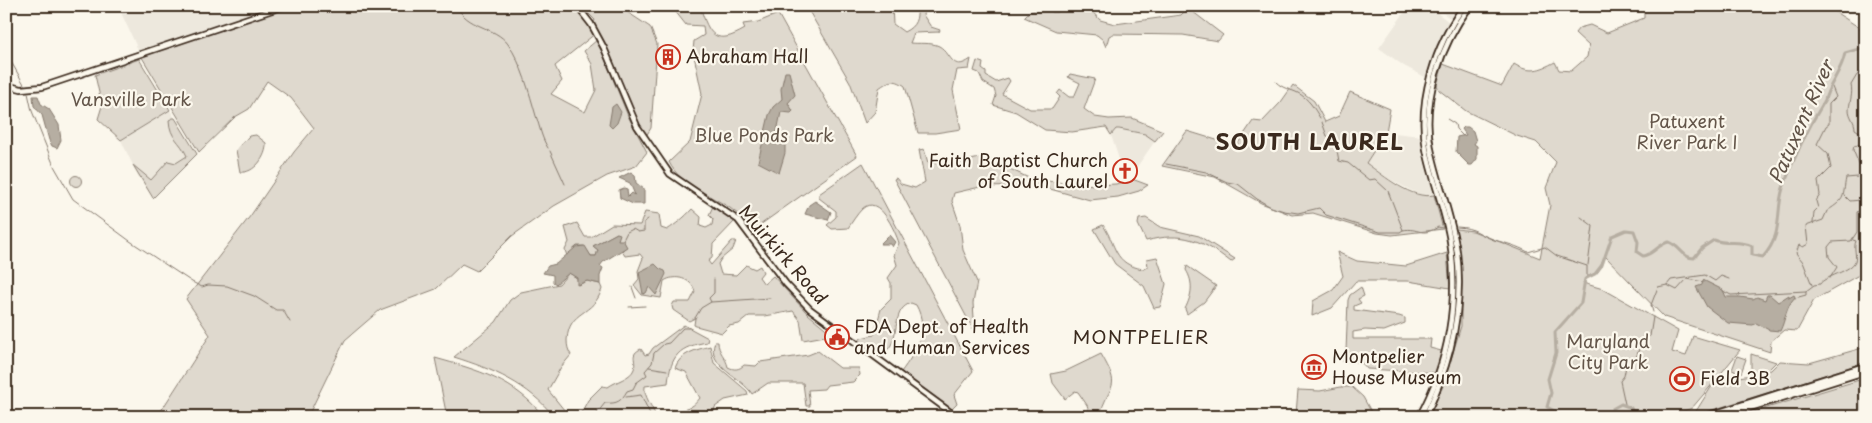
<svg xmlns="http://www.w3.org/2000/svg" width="1872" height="423" viewBox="0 0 1872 423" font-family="'Playpen Sans',sans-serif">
<rect width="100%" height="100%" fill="#fbf7ec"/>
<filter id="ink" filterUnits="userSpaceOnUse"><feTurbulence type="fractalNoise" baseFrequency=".02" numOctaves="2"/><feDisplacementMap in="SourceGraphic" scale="10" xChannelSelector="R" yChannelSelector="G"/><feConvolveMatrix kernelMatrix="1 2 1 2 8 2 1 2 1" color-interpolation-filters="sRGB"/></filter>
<g filter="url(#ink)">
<g fill="#ede8dd">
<polygon points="118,6 284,6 140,54"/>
<polygon points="1409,6 1428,6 1449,22 1437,49 1427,78 1404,66 1379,48"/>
<polygon points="1434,6 1461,6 1451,19"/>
<polygon points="170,110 197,154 153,198 137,174 121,140"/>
<polygon points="1116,129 1145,134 1155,141 1134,171 1119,167 1118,156 1111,135"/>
<polygon points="1386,132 1420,136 1423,157 1434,195 1424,197 1389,179 1366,163"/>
</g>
<g fill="#dfd9ce" stroke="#8d8276">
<polygon points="284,6 578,6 596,33 555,66 562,81 551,94 585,112 596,90 592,64 584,51 597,40 628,116 647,152 636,166 607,176 554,206 512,236 477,271 462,264 436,289 380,310 345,340 309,414 310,417 157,417 210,335 186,299 251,215 294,152 314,128 291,98 267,81 249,109 235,117 199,152 140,54"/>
<path d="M581,6H618L650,27L657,44L651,128L646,136C626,99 615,59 593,24L595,20Z"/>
<path d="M671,6H700C709,36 716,46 745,29L743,24L758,22L778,14L857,156L753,230C746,222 739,214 730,208C709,194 681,186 669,162L690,142L702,94L693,51L694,41L704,35L703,26L686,25Z"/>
<path d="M806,6H892L893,24L904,32C916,26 918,19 917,6H925L923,15L931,27L940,30L939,32L914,33L910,43C918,44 931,42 939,46C952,53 951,73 971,59L969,69L957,70L953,90L961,129L935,133H918L905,86C894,78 889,81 879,88L875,112L865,123L850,82Z"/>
<polygon points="1047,6 1052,12 1058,12 1061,6 1087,6 1100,20 1115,24 1181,15 1188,8 1223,35 1218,41 1183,35 1113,34 1109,36 1106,47 1103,40 1097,35 1056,31 1024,17 1029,12"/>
<path d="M1644,6H1680L1685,9L1690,6H1826L1866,32V271L1814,300L1797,331L1784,330L1771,341L1770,352L1664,317L1605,256L1598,272L1586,277L1583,283L1603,289L1678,331L1672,352L1686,356L1693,336L1740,350L1718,377L1721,380L1751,375V354L1776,362L1767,371L1771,370L1780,361L1809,363L1866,347V362L1693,416L1715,381L1692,408L1668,417H1429L1443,386L1461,326V272L1456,229L1473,231L1540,258L1550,205L1546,188L1556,162L1536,142L1517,136L1466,111L1439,90L1437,85L1443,64L1502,86L1514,64C1530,74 1540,70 1555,62L1559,70L1571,71L1587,57L1589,46L1575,33L1579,28L1590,25L1607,33L1644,18Z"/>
<polygon points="139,59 170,110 121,140 98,119 102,106 95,75"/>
<polygon points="977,61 983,63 982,69 986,72 986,76 996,82 1008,78 1010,81 1002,94 1030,109 1052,109 1060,97 1057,94 1060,90 1069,97 1074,97 1080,83 1068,77 1070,74 1095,79 1084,109 1095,117 1109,119 1132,118 1163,131 1155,141 1145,134 1119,129 1116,129 1111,135 1106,127 1072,132 1045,130 1016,112 993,105 996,96 994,89 983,82 979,73 974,71"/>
<path d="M1293,85L1314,101L1325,122L1339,116L1350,92L1390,109L1386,132L1366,163C1384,176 1412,200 1434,195L1443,229L1392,235L1377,233L1313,213L1292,215L1261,203L1215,177L1162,166L1187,131L1236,146L1253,121L1262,122L1281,102Z"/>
<path d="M173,118H175L197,154L153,198L133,165L151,180L168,161L176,163L187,156C180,140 170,139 169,120Z"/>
<path d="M256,135L266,143C267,156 254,174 240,172L236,150L249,136Z"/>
<polygon points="924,149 928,163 951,164 980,158 991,160 1033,180 1096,185 1116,184 1132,179 1148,185 1139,191 1118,197 1090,200 1039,186 980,187 954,193 952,201 960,225 963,250 977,282 973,303 975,333 894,179 896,178 901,184 915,188 925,182 919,150"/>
<path d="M863,163L973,371L954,395L957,404L952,409L901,372C916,352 930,330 916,305L911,303C893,309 899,330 891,345C889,349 884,353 881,357L859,341L861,338L874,335L881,309L891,299V283L888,278L897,265L894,255L899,243C895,231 879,193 862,209C857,214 852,222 848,228L832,229L827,225L836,217V211L819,198V194Z"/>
<circle cx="76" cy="181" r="5.5"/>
<path d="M713,206L735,221L713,244L712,258L708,261L711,265L732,241H736L733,249L721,259L718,264L721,274L736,275L746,265L755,269L760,266L763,272L759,277L764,284L773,276L808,314L830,332L825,336L803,340L800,320L793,311L765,316H749L739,324L729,326L722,333L696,326L694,325L695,318L689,321L673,310L672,306L674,302H690L695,292C692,278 675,274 664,281L661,298L642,295L634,285L639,279L638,271L643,258L640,254L625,256L622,251L625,248L618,240L617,233L593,246L598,250L596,256H591L584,246H577L567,256L565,250L569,242L565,227L577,223L585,237H591L612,224L640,225L645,212L659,214L661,228L667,230C676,224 684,218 692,209L701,217L700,226L706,228L712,225L713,219L709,215Z"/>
<path d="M1146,218L1160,227L1199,236L1235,259L1231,262C1203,240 1181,231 1146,241L1138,224L1139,219Z"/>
<path d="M1103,225C1117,246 1113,264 1143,269L1148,267L1147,259L1157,257L1166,284L1160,307L1154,308L1144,286L1115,264L1094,229Z"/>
<polygon points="1337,252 1357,261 1406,266 1447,253 1450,288 1408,281 1356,281 1332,308 1312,316 1313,301 1333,290 1343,276"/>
<path d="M1187,266L1216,286L1204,302L1187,314L1185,309C1192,295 1194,283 1186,270Z"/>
<path d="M569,273L577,278L578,285L587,281L600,284L602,289C593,317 569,309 567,340C567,346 568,350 571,355L561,367L548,390L569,416L581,413L588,400L602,386L608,387C616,381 631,378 634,369C637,360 629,354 641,349L645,355L649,354L653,348L684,325L708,338L707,342C679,347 671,355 668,383L645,386C643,396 653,407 656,417H554C529,384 492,369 454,357L496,322L510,300L521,292L559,284Z"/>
<path d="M1361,287L1364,296L1358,299L1361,303L1354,306V310L1399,316L1405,318V323L1384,331L1365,330L1353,332V339H1431L1430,348L1445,352L1438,373L1367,369C1362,360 1352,361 1343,362V353L1346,351L1348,300L1350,295Z"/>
<path d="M715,342H718C718,352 726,357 728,367C734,370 739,370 744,365L756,366L760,362L808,355L818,351L840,368H859L860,375L853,382L827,385L824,389L808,390L810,406H806L803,383H768L752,394C743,378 705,366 715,342Z"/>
<path d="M710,346L714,363L747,391L748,395L725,400L715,407L713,417H662L670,409C683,412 692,409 700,398L686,372L675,368C680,353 696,350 710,346Z"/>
<path d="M1101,354C1122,390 1110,381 1099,417H1091L1087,405L1078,392L1075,391L1065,399L1053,383L1051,374L1066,371Z"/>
<polygon points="1737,356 1746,359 1741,373 1732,370"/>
<path d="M435,358C478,370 515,380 544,417H447Z"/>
<polygon points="1866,378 1866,417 1737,417"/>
<polygon points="1341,387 1352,387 1363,397 1374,417 1293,417 1296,414 1298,390 1320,391"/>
</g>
<g fill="#b6aea2" stroke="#85796d">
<polygon points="785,72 789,72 795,95 788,103 793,111 791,113 781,112 777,132 785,135 785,153 779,173 758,162 769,115 773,107 782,99 781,89"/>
<polygon points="33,96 38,96 41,104 49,109 59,125 61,140 57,148 52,146 49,140 42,115 34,106"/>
<polygon points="616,104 621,112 617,123 612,128 609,125 612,107"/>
<polygon points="1464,127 1468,127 1473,131 1476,141 1474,144 1477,146 1477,159 1472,165 1469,165 1456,152 1457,137 1466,135 1462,129"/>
<polygon points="631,172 635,175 636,183 644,189 644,204 633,204 620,198 619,190 624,188 627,189 628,197 632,193 635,195 630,183 619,178"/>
<polygon points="815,201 831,212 828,220 805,214 809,205"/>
<polygon points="617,233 620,234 618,240 623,240 627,247 603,262 600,266 603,268 600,276 600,284 587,281 577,285 577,278 569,273 556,284 553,282 553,275 543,273 548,266 556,264 576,247 585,246 591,256 596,256 598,250 593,246"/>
<polygon points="889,235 895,242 892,247 890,244 880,244"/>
<polygon points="655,264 660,269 665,271 666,274 656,295 649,287 646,293 643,294 639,272"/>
<path d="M1703,280L1723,290L1726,297H1740L1753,299L1757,297L1765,300L1767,295H1770L1778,302L1789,295V298L1794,295L1795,297C1785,308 1786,319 1780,331L1769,330L1756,323L1753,325L1728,323L1707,307L1696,287L1702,285Z"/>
</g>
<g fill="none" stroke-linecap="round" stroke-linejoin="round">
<g stroke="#85796d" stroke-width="1">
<path d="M457,6C466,28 495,26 508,44C522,64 529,92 536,116C540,127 541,137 548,148"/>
<polyline points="6,17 15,6"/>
<polyline points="6,53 25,86"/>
<path d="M1276,82C1283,89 1290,89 1298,93C1309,99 1314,108 1320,118"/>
<polyline points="28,93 32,111 54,166 73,199 130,241 192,282 202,287 208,285 227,286 254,296 276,310 283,310 290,322"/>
<polyline points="1447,119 1455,124 1456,129 1463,136"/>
<path d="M1322,122L1327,136L1335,140L1339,161L1348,163L1369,180L1375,179L1388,191L1403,230C1419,227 1421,238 1438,227L1442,228"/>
<polyline points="550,151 565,184"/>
<polyline points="1166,164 1206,172 1227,182 1238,184 1257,199 1271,207 1284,211 1298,213 1319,208 1326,215 1380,232 1400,232 1403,230"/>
<polyline points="1581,217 1593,226 1588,265"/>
<polyline points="1813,223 1814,212 1818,208 1816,201 1820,195 1818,181 1831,168 1828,154 1817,144 1826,126 1829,124 1829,104 1836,97 1832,87"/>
<path d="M1457,227C1477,228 1478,234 1494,240C1506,243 1517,246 1528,252L1545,247L1557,256L1587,266V277"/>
<polyline points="623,240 627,232 633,229 638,232 644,231 644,222 648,219"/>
<polyline points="1830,278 1837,267 1829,257 1828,247 1832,242 1851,241 1857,232 1857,212 1860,210 1861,200 1850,201 1845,196"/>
<polyline points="1667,285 1677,290 1687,279 1704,282"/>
<path d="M1812,285L1803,262L1796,253L1799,245L1803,247L1808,244L1806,226L1823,220L1827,211C1847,198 1842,198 1846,178L1858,177L1862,171L1853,150L1854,146L1862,144L1864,135L1855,129C1855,121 1849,117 1849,109C1850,100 1853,94 1851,85L1857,75L1866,70"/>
<polyline points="632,287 636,298"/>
<path d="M1723,291L1731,295L1806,291L1814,285L1820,284C1823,277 1852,271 1855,261C1857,255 1853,248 1856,241L1853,240"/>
<polyline points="1795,298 1806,295 1806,291"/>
<polyline points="711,302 770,298"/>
<polyline points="629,307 645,306"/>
<polyline points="1653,312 1651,305 1658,287 1667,285 1671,280 1705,275 1715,281 1721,276 1729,279"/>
<polyline points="695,318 701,308 711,302 709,298 714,293 714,279"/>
<polyline points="649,367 667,370"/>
<polyline points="626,397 641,395 651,416"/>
<polyline points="1625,404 1620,381 1624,376 1627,361 1636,358 1643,337 1646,339 1650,336 1653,317"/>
<polyline points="535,417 536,410"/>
<path d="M594,417L605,403C618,404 621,401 627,391L633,389L636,383L647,375L645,371L652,363L654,353L664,344L669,343L683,328H689"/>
</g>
<g stroke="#b6aea2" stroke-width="3">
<path d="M1566,417L1547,407L1551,393L1548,379L1556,353L1555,332L1581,303L1585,279L1595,274L1602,265L1612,236L1626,230L1634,231L1638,242L1637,252L1643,256C1653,255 1658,244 1669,242C1680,246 1683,258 1694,258L1702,248L1714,240C1726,245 1740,240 1752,246V255L1763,257C1784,233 1775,214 1783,188C1793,159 1809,126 1825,100C1828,85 1842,71 1845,53L1866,47"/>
<polyline points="1610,417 1612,409 1621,404 1631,408 1635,417"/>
</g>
<defs>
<g id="major">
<polyline points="577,6 591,24 604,48 637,126 670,174 738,220 786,284 810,309 957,417"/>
<polyline points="6,85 21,89 42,87 284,6"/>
<path d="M1419,417C1449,363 1459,301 1450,241C1445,209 1432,180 1426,149C1417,101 1435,45 1464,6"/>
<path d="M1425,417C1450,366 1464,309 1457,252C1452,216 1438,183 1431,149C1421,100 1441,45 1470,6"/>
</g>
<g id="highway">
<polyline points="1705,417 1866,366"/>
<polyline points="1720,417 1866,371"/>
</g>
</defs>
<use href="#major" stroke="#3b2a1e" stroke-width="8"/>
<use href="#highway" stroke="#3b2a1e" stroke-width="9"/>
<use href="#major" stroke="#fbf7ec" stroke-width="4.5"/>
<use href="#highway" stroke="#fbf7ec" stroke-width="5.5"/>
</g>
</g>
<defs>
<symbol id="building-ring" viewBox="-11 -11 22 22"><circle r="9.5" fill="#fbf7ec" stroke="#c8321e" stroke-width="1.5"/><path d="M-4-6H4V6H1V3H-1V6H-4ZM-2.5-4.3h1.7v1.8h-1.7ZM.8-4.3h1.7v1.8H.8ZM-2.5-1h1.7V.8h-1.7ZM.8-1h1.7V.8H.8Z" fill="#c8321e"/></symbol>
<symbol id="church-ring" viewBox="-11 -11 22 22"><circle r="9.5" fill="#fbf7ec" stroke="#c8321e" stroke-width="1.5"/><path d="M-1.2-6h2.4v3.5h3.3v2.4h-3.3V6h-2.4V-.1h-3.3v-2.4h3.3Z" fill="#c8321e"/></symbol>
<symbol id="civic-ring" viewBox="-11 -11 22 22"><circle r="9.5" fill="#fbf7ec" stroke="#c8321e" stroke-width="1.5"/><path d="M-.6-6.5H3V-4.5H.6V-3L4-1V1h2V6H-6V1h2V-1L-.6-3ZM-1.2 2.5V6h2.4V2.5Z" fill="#c8321e"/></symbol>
<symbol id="museum-ring" viewBox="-11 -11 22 22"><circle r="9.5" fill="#fbf7ec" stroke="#c8321e" stroke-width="1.5"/><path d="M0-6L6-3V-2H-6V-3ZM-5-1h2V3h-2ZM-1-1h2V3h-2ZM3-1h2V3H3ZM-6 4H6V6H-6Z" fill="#c8321e"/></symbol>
<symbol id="stadium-ring" viewBox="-11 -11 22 22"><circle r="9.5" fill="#fbf7ec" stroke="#c8321e" stroke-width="1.5"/><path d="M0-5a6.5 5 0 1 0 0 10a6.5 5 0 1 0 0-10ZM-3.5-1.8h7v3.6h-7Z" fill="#c8321e"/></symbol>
</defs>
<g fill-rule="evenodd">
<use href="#building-ring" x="654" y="43" width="28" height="28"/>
<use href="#church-ring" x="1111" y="157" width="28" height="28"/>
<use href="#civic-ring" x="823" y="323" width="28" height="28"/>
<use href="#museum-ring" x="1300" y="353" width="28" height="28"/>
<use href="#stadium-ring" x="1668" y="365" width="28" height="28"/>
</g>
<g text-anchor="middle" stroke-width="4.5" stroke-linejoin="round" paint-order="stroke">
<g font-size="18" fill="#3b2a1e" stroke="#fbf7ec" text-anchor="start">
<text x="686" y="63">Abraham Hall</text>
<text x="1108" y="167" text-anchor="end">Faith Baptist Church<tspan x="1108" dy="21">of South Laurel</tspan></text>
<text x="854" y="333">FDA Dept. of Health<tspan x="854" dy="21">and Human Services</tspan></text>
<text x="1332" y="363">Montpelier<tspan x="1332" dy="21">House Museum</tspan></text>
<text x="1700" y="385">Field 3B</text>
</g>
<g font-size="18" fill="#64564a" stroke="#fbf7ec">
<text x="131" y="106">Vansville Park</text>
<text x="1687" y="128">Patuxent<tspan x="1687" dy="21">River Park I</tspan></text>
<text x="764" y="142">Blue Ponds Park</text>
<text x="1608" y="348">Maryland<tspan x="1608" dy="21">City Park</tspan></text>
</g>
<g font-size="18" fill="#3b2a1e" stroke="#fbf7ec">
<text transform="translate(783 255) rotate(49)" y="6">Muirkirk Road</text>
</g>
<g font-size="19" font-style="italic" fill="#605246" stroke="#fbf7ec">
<text transform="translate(1801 122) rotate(-66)" y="7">Patuxent River</text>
</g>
<g font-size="19" letter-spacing="1" fill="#3b2a1e" stroke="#fbf7ec">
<text x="1141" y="344">MONTPELIER</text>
</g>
<g font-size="22" font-weight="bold" letter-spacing="1" fill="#3b2a1e" stroke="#fbf7ec">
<text x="1310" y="150">SOUTH LAUREL</text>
</g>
</g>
<rect width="1872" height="423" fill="none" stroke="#fbf7ec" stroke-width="25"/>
<rect x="12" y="12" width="1847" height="398" fill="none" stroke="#3b2a1e" stroke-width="2" filter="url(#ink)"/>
</svg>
